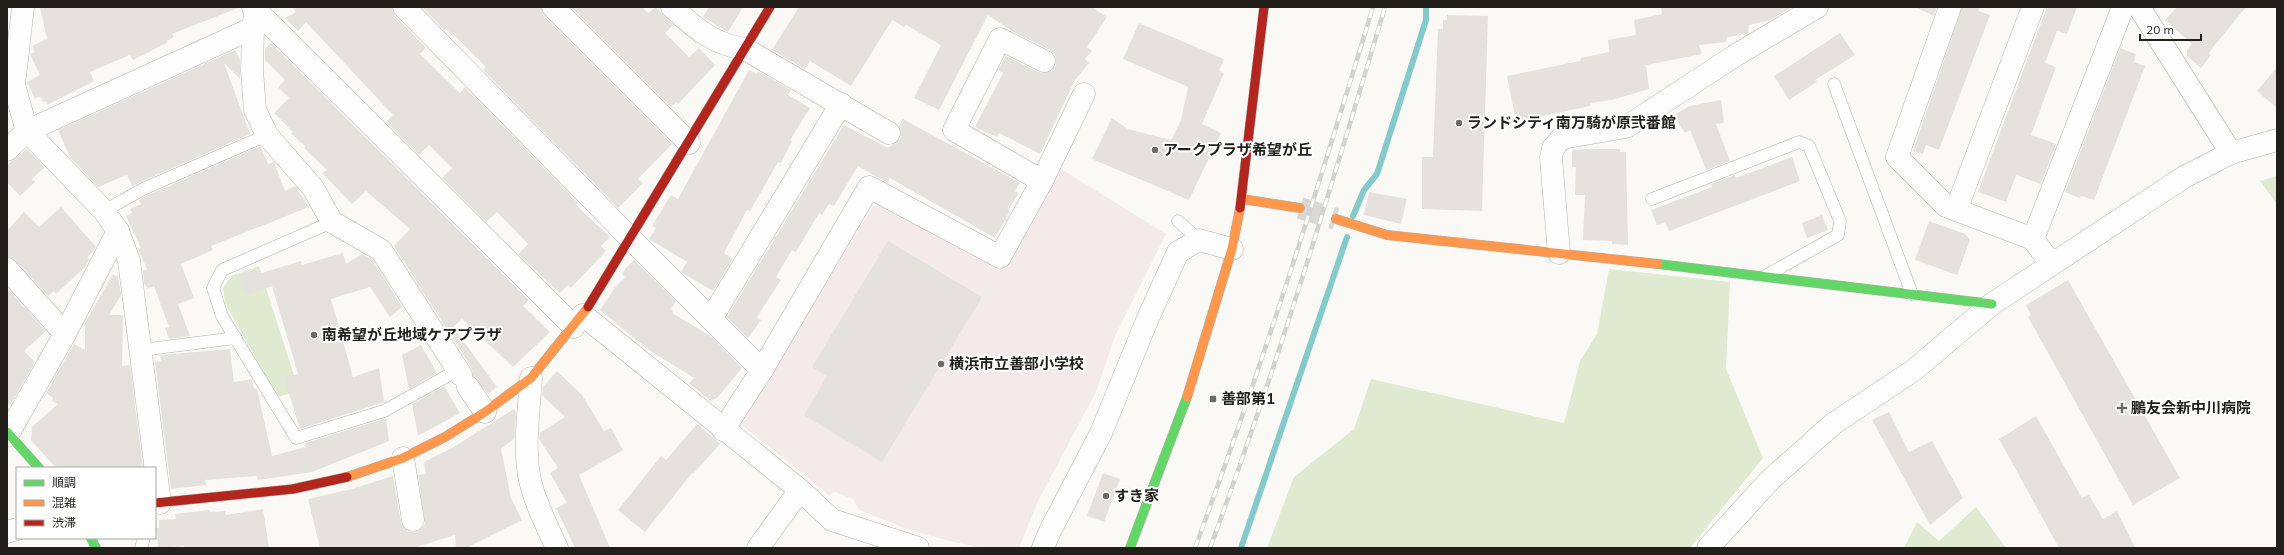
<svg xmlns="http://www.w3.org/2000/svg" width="2284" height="555" viewBox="0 0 2284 555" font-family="Mulish,'Noto Sans JP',sans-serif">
<rect width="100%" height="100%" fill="#fbf9f6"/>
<polygon fill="#f3eae9" points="1058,167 1166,234 1115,336 1096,392 1038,501 1019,548 983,548 954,542 912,531 859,510 853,499 835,492 829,495 742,425 741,421 873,206 881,205 1000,271"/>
<g fill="#e0ead1">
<polygon points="2277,176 2277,204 2260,181"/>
<polygon points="259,266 299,391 277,397 225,303 223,288 231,276"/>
<polygon points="1609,269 1730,282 1726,369 1763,458 1690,548 1267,548 1294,477 1354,429 1371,379 1564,423 1580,361 1597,334"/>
<polygon points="1976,507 2006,548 1904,548 1917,522 1939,541"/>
</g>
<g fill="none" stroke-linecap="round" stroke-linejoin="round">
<g stroke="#85caca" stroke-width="6">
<polyline points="1353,216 1364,190 1377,174 1426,20 1426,7"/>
<polyline points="1241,548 1347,237"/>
</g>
</g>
<g fill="#e5e2dd">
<polygon points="40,7 238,7 238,8 172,34 174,37 167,41 168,42 133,60 130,55 90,72 94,81 47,105 46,101 43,102 40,96 35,99 27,82 40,75 30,54 35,52 32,46 47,39"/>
<polygon points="292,7 392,7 395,16 426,48 420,54 460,93 465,87 578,203 576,205 610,237 601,246 606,251 571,288 568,285 560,293 518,254 528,244 497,212 486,222 442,178 452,168 429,145 419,155 386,122 393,115 306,22 298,31 285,18 296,12"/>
<polygon points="421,7 541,7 544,16 672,144 638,179 643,183 618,208 483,70 486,67 454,35 453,36 446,29 444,30"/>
<polygon points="571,7 642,7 648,13 656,7 673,25 665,33 689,57 699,48 715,65 678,104 677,102 671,107"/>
<polygon points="709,7 743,7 728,32 703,17"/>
<polygon points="799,7 1092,7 1107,17 1087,47 1092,51 1085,59 1089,63 1075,80 1040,154 999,133 997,137 975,127 1003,73 998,70 1006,56 1038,72 1045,73 1055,67 1056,61 1055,54 1050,50 1013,32 988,15 939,110 914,98 941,45 906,25 904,27 892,20 851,86 810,61 805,69 772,50"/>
<polygon points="1661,7 1792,7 1770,20 1749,25 1748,34 1727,37 1726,42 1699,45 1702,54 1646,65 1649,89 1612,100 1591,103 1590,106 1516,122 1507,76 1580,61 1581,58 1609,52 1608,40 1636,35 1634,20 1662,14"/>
<polygon points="1915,7 1937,7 1934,16"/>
<polygon points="1962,7 1980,7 1978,11 1990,15 1939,150 1926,145 1923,154 1913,151"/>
<polygon points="2047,7 2077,7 2067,34 2057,31 2045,63 2056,67 2031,135 2056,144 2041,184 2016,175 2006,202 1978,192"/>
<polygon points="2177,7 2246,7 2214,46 2209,53 2211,55 2201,68 2187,56 2187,50 2192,44 2165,20"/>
<polygon points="1447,15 1488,16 1482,211 1422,209 1422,157 1433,157 1438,29 1443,29 1443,20 1447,20"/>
<polygon points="1139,23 1224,59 1219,71 1224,73 1202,124 1221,133 1189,200 1092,159 1112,118 1128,129 1171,140 1181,120 1188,87 1123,59"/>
<polygon points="1840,33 1855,55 1815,80 1817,82 1789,100 1774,76"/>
<polygon points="271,43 529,300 523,306 550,332 513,367 462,319 453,327 497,387 488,394 473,376 472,368 394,246 410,229 366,191 352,204 322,173 327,170 304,148 306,147 291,133 293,132 274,113 289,98 278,87 285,80 265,60 265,49"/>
<polygon points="2120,48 2136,54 2134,62 2145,66 2094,200 2081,196 2080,198 2065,192"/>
<polygon points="235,50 240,60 240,79 224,63 250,134 132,186 127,175 98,187 70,157 58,130"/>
<polygon points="2277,67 2277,108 2257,91"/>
<polygon points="749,70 757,74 758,71 791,90 788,95 810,108 790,140 792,141 781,163 778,162 750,211 747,210 724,253 733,259 713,291 681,272 687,262 649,239 656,228 652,226 671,195 678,199"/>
<polygon points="1721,100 1724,123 1716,124 1730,161 1706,170 1690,130 1685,133 1673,116 1689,106"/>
<polygon points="903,119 1020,183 1015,191 1019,193 1008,210 1010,211 995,238 890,178 888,183 858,166 834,206 829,204 822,215 819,213 796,252 792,250 776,277 781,280 757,317 761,320 748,338 727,317 844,125 888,148 900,139 901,133 899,126"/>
<polygon points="260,146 268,164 274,162 285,191 295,186 309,207 211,246 213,250 181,264 194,298 178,304 190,336 169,339 165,328 169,327 154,286 148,289 144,283 143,271 147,269 138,249 141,248 126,216 132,213 130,209 141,204 139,200 146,196"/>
<polygon points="27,149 45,167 32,179 35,182 20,196 7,182 7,165"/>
<polygon points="1584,149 1620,149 1620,152 1626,152 1628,245 1612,244 1612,241 1583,240 1585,195 1575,195 1576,167 1572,167 1572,150"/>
<polygon points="1792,157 1800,181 1669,231 1665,222 1657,225 1651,210 1712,187 1711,184 1735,175 1736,178"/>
<polygon points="1369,192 1407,199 1401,224 1364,215"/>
<polygon points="61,207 96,247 87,258 89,259 86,266 56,294 54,291 48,296 16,261 7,257 7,231 24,212 39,227"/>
<polygon points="1822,215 1828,230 1807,238 1802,223"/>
<polygon points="1929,221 1965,234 1970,240 1957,275 1915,260"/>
<polygon points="888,241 982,297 882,462 804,415 827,376 812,367"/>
<polygon points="343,253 346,264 362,254 372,259 404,310 402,307 390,317 370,287 331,299 353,377 379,368 384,402 300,429 284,378 298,374 272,286 246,296 238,275 256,269 258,274 301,261 302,265"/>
<polygon points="634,260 676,301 671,309 674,311 672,313 712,337 742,368 718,397 711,401 689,383 694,378 649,350 600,310 614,289 625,277 622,274 626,268"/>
<polygon points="113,274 118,277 121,295 109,315 123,315 122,366 130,365 143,468 56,468 31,440 32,427 58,404 52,401 53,398 46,393 74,344 85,350 85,323"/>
<polygon points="2068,280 2180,478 2133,505 2028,317 2031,315 2026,305"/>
<polygon points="7,288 46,331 24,351 35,362 14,399 7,406"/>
<polygon points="421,345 437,373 409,389 402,355"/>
<polygon points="230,349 234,382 252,379 254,388 257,389 272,456 306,447 305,443 386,418 389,441 312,472 258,480 257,476 205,480 206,485 171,489 155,362 161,361 160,355"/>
<polygon points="557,371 582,395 604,431 611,428 623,450 579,475 610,548 575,548 556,508 567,503 550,473 558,468 539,439 540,433 565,417 542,395 543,387"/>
<polygon points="444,386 460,413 418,436 412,404"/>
<polygon points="514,409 516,412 514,439 501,449 511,498 522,520 466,548 456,548 455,535 413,548 320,548 308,499 352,489 393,476 401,522 408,532 415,532 421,529 425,524 418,475 426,474 424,462 452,448"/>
<polygon points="1889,412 1909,452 1932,441 1963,498 1930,525 1872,420"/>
<polygon points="2036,416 2082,498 2089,495 2103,519 2117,511 2135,548 2059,548 1999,439"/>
<polygon points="697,424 720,444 693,474 692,473 645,532 618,510 661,456 666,460"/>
<polygon points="1103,473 1120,479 1104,522 1087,516"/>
<polygon points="263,509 269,548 185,548 184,546 158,548 156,528 159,528 159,520 176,519 175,514 210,510 210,512 225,511 226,515"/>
</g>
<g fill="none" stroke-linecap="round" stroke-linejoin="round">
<polyline stroke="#dad8d5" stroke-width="22" stroke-dasharray="22 11" stroke-linecap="butt" points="1300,208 1336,219"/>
<defs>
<g id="lane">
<polyline points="1834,84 1912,294"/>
<polyline points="1652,199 1799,142 1809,146 1840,221 1838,235 1767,275"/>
<polyline points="104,211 143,189 267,135"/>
<polyline points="1178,221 1199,240"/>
<polyline points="332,222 222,270 213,288 222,316 296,438 384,411 458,370"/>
<polyline points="141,350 236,338"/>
<polyline points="141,548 144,538"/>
</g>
<g id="street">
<polyline points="23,7 14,85 27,131 104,211 118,231 129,261 160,503"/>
<polyline points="253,7 574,327"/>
<polyline points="404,7 630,238 762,370"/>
<polyline points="553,7 689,143"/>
<path d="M672,7C695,28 712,44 745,49L889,133"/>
<polyline points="1950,7 1897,157 1946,206 2033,239 2051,264"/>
<polyline points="2139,7 2231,153"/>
<polyline points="253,28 252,71 255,110 267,135 313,188 332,222 381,250 461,375"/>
<polyline points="7,150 27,131 253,28 255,15"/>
<polyline points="1042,181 954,130 1000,39 1044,61"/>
<polyline points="1956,210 2033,7"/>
<polyline points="2033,239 2123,7"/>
<polyline points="1559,253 1551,158 1553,148 1562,138 1626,127 1736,55 1817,7"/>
<polyline points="7,269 65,334"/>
<polyline points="583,315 800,490 832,520 918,548"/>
<polyline points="711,319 841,104"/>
<path d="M531,378C529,411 523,448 530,480C535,503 547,526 557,548"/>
<polyline points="468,387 485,412"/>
<polyline points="723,430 762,370 869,187 1000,257 1042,181 1084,94"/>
<polyline points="7,436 65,334 118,231"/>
<polyline points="403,458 413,520"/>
<polyline points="7,532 17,529"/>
<polyline points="758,548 800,490"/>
<polyline points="1043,548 1050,531 1101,433 1148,318 1178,252 1199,240 1232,249"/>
<polyline points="1708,548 1770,480 1833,424 1914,370 1992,304 2184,177 2231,153 2277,140"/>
</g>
<g id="fast">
<polyline points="1658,264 1992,304"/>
<polyline points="7,432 39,468"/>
<polyline points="91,538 96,548"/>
<polyline points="1130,548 1187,397"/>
</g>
<g id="slow">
<polyline points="1242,199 1300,208"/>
<polyline points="1336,219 1387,235 1658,264"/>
<polyline points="1187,397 1232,249 1240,208"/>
<polyline points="347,477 403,458 445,437 485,412 531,378 588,307"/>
</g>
<g id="jam">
<polyline points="1240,208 1264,7"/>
<polyline points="588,307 770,7"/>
<polyline points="155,503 293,489 347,477"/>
</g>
</defs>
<use href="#lane" stroke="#b4b2ad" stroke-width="13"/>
<use href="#street" stroke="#b4b2ad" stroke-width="23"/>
<use href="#fast" stroke="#b4b2ad" stroke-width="10"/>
<use href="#slow" stroke="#b4b2ad" stroke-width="10"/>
<use href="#jam" stroke="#b4b2ad" stroke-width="10"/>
<use href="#lane" stroke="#fefefe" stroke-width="12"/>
<use href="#street" stroke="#fefefe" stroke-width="22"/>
<use href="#fast" stroke="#63d668" stroke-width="9"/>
<use href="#slow" stroke="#ff974d" stroke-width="9"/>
<use href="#jam" stroke="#b3261e" stroke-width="9"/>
<defs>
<g id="rail">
<path d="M1195,548C1261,370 1318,188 1373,7"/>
<path d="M1210,548C1276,370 1331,188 1385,7"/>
</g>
</defs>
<use href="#rail" stroke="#d3d2d1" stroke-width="4.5"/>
<use href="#rail" stroke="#fff" stroke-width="3" stroke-dasharray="9" stroke-linecap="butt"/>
</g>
<g fill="#6e6b66" stroke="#fff" stroke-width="1.5">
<circle cx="1459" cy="123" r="4"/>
<circle cx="1155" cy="150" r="4"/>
<circle cx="314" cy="335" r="4"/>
<circle cx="941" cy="364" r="4"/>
<rect x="1209" y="395" width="8" height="8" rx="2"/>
<path d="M2120 402h4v4h4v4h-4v4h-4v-4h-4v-4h4z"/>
<circle cx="1106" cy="496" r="4"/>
</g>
<g text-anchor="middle" stroke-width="4" stroke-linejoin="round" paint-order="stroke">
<g font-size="15" font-weight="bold" fill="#221e19" stroke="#fff" text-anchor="start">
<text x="1467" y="128">ランドシティ南万騎が原弐番館</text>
<text x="1163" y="155">アークプラザ希望が丘</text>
<text x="322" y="340">南希望が丘地域ケアプラザ</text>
<text x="949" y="369">横浜市立善部小学校</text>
<text x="1221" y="404">善部第1</text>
<text x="2131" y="413">鵬友会新中川病院</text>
<text x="1114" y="501">すき家</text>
</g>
</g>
<rect width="2284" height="555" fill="none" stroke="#221e19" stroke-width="16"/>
<rect x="16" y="467" width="140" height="72" fill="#ffffff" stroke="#a7a5a3"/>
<rect x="24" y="480" width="20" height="6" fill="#63d668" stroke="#a7a5a3"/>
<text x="52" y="487" font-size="12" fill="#221e19">順調</text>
<rect x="24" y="500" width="20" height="6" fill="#ff974d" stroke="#a7a5a3"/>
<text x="52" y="507" font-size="12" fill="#221e19">混雑</text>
<rect x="24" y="520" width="20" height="6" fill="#b3261e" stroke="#a7a5a3"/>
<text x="52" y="527" font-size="12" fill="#221e19">渋滞</text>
<path d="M2140 34v6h61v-6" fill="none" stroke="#221e19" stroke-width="2"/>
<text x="2146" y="34" font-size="12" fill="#221e19" stroke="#ffffff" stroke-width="3" paint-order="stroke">20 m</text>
</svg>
